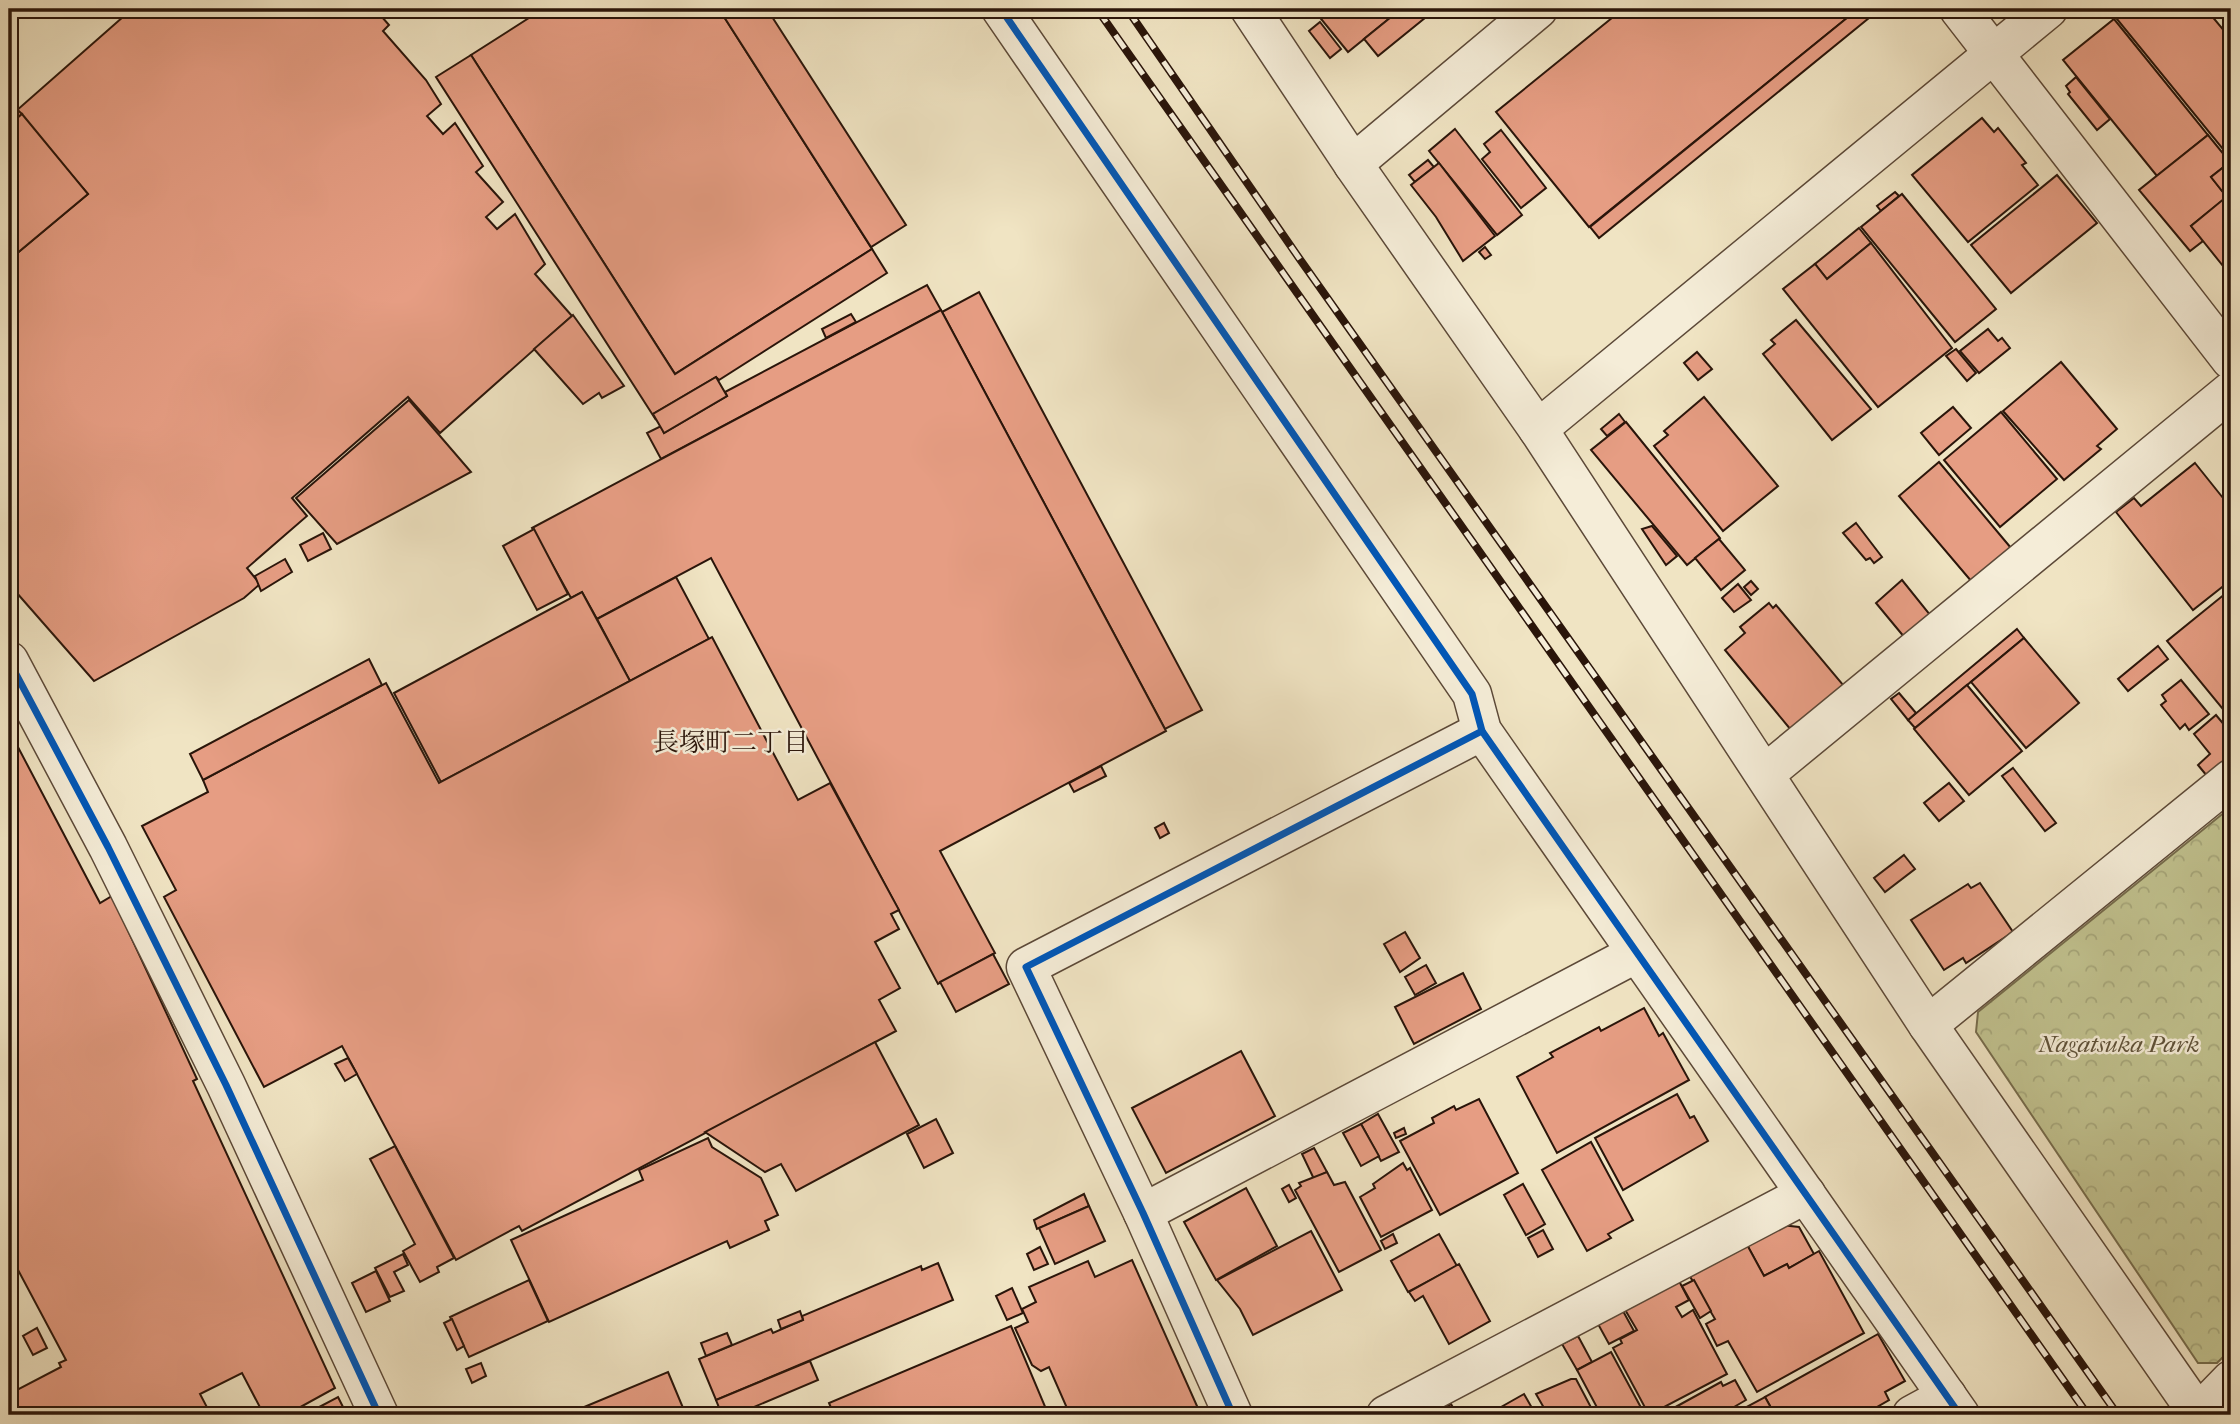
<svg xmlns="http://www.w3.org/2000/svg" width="2240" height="1424" viewBox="0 0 2240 1424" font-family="'IM FELL French Canon','Noto Serif JP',serif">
<defs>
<pattern id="park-crowns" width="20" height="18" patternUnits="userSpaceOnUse" patternTransform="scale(1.75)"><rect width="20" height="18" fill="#c1c28f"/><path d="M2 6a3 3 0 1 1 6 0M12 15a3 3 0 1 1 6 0" fill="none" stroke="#a6a67a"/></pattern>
</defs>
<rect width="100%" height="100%" fill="#f0e4c3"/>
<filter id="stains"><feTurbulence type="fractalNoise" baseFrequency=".00286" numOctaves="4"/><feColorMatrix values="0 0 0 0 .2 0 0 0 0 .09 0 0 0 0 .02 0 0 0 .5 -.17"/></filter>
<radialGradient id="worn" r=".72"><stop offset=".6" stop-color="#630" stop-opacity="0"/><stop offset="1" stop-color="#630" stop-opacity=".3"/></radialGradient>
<polygon fill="url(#park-crowns)" stroke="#766c4c" stroke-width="2" points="2231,807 2231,1349 2217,1363 2198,1363 1976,1032 1978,1012"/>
<g fill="#e69d83" stroke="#2a150a" stroke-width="2">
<polygon points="132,9 375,9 389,25 383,31 426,80 441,104 427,116 443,134 455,123 483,166 476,172 503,202 486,217 497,229 515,214 545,264 535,274 572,316 440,433 408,397 292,498 307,516 247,568 260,584 244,598 94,681 9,584 9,260 88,194 16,111"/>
<polygon points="543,9 719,9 872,249 675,374 471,55"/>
<polygon points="719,9 767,9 906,225 871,247"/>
<polygon points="1313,9 1401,9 1348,52"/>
<polygon points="1401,9 1436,9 1378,56 1364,39"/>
<polygon points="1623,9 1858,9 1589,227 1496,112"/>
<polygon points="1858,9 1880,9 1599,238 1590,227"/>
<polygon points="2118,9 2206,9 2231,39 2231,159 2112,13"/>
<polygon points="2114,19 2208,135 2157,176 2063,60"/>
<polygon points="1320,22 1341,49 1330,58 1309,31"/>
<polygon points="471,55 675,374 872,249 887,273 719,380 716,377 653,414 656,420 436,77"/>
<polygon points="2076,77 2110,119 2097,130 2068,94 2070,92 2066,86"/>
<polygon points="9,102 22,114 9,125"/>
<polygon points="22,114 88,194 9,260 9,125"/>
<polygon points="1982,118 1994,132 1998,128 2026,163 2022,165 2038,185 1968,242 1912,175"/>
<polygon points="1455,129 1522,215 1497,235 1429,151"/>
<polygon points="1501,130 1546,188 1521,208 1482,159 1490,152 1484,144"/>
<polygon points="2208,135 2230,162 2211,177 2227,197 2191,226 2203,241 2190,251 2139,190"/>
<polygon points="1428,160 1434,167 1415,182 1409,175"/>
<polygon points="2230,162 2231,192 2226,196 2211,177"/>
<polygon points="1439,163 1495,236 1463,261 1436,217 1411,185"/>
<polygon points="2057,175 2097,223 2011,293 1971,245"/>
<polygon points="1895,192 1899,196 1881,211 1877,206"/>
<polygon points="2231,193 2231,276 2191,226"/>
<polygon points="1902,194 1996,309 1955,342 1861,227"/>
<polygon points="1859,228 1871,243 1827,279 1815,264"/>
<polygon points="1871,243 1952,348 1878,407 1783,289 1815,264 1827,279"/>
<polygon points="1485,247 1491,255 1485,259 1479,252"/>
<polygon points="927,285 941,310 661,459 647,433 661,426 664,433 727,396 725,392"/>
<polygon points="979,292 1202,710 1165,729 942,312"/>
<polygon points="941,310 1166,731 940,851 995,953 938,984 711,558 597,619 582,592 571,598 532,528"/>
<polygon points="851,314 856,322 826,338 822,329"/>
<polygon points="573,315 624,386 602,398 599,393 583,404 534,349"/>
<polygon points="1796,320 1871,409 1832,440 1763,354 1775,344 1771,340"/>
<polygon points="1988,329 1998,341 2002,338 2010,348 1979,373 1960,351"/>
<polygon points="1956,349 1976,373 1967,381 1946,356"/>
<polygon points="1697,352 1712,369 1698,380 1684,363"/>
<polygon points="2061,362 2117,429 2097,446 2101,449 2064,480 2003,411"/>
<polygon points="716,377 727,396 664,433 653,414"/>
<polygon points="1704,397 1778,486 1723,531 1654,446 1668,435 1664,431"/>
<polygon points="409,400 471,472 337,544 296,498"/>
<polygon points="1953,407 1971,428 1939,455 1921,433"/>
<polygon points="2001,412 2057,479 2000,527 1944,460"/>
<polygon points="1619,414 1625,422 1607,436 1601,429"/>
<polygon points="1626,422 1720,538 1687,565 1591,450"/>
<polygon points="1939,462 2011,548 1972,582 1899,496"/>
<polygon points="2195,463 2231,508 2231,580 2193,610 2116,512 2134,498 2141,506"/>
<polygon points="1856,523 1882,557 1874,563 1870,558 1866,560 1843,533"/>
<polygon points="1652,526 1677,556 1666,565 1642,529"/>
<polygon points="534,529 568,594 537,610 503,546"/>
<polygon points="323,533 331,549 308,561 300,545"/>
<polygon points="1719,539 1745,570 1721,590 1695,558"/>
<polygon points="285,559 292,572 261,591 255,576"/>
<polygon points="676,577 709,639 630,681 597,619"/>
<polygon points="1902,580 1931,616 1905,638 1876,603"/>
<polygon points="1751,581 1758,589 1751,595 1744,587"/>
<polygon points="1738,584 1751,600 1734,612 1722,598"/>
<polygon points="2231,589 2231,719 2167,641"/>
<polygon points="582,592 630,681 441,782 394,693"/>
<polygon points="1769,603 1773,608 1776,605 1844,686 1791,730 1725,650 1745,633 1740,627"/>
<polygon points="2017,629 2024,638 1915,728 1908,720"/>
<polygon points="712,637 798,800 830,783 899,910 891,914 899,929 875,942 900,988 879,1000 896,1031 522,1231 519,1226 456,1260 342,1046 264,1087 164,897 176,890 142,826 208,792 203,780 386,683 439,783"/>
<polygon points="2024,638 2079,703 2026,748 1971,682"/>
<polygon points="2158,646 2168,659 2128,691 2118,679"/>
<polygon points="369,659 382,685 203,780 190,754"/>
<polygon points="2181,680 2209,714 2189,730 2185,724 2180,729 2161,705 2166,701 2162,695"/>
<polygon points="1967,685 2022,751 1969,795 1914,729"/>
<polygon points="1899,693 1916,713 1908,720 1891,699"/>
<polygon points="2216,715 2231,733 2231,756 2207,776 2198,765 2210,754 2194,734"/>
<polygon points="9,730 100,903 112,896 197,1079 193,1081 335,1388 286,1415 264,1415 242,1373 200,1394 211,1415 18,1415 9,1399 9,1394 61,1367 59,1363 66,1360 9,1253"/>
<polygon points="1101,766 1106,776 1074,792 1069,783"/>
<polygon points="2013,768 2056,823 2045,831 2002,776"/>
<polygon points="1949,783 1964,801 1939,821 1924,803"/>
<polygon points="1164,823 1169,833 1160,838 1155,828"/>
<polygon points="1904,855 1915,869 1885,892 1874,878"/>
<polygon points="1980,883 2013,932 1966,963 1963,958 1944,970 1911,920 1968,884 1971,888"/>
<polygon points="1405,932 1420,958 1400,972 1384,944"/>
<polygon points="993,954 1009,984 956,1012 940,982"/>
<polygon points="1426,965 1436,983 1415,995 1405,977"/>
<polygon points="1463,973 1481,1009 1414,1044 1395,1007"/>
<polygon points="1644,1008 1659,1036 1663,1033 1689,1080 1557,1153 1517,1077 1553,1057 1550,1053 1599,1027 1601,1031"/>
<polygon points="875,1042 919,1125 796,1191 781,1164 765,1172 705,1132"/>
<polygon points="1241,1051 1275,1116 1166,1173 1132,1108"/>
<polygon points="348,1058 357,1074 345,1081 335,1064"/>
<polygon points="1677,1094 1690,1118 1694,1116 1708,1141 1623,1190 1595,1138"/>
<polygon points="1479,1099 1518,1173 1440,1215 1400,1141 1434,1123 1432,1118 1454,1106 1456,1110"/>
<polygon points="1378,1114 1399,1152 1381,1161 1361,1124"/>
<polygon points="936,1119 953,1153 924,1168 907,1134"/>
<polygon points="1361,1124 1379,1156 1361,1166 1343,1133"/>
<polygon points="1404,1128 1406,1134 1396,1138 1394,1133"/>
<polygon points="708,1138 712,1147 761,1178 778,1215 765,1221 769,1230 730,1248 727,1241 549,1322 511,1240 643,1180 639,1170"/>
<polygon points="1591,1142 1633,1220 1608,1234 1611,1238 1587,1251 1542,1170"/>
<polygon points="395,1146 454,1258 437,1267 439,1272 420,1282 403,1251 415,1244 370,1159"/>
<polygon points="1314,1148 1327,1172 1314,1179 1302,1154"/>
<polygon points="1403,1163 1407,1170 1410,1168 1432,1210 1381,1237 1360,1197 1375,1188 1373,1184"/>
<polygon points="1327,1172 1334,1185 1345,1182 1381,1250 1339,1272 1295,1190 1301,1186 1299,1183"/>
<polygon points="1523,1184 1545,1224 1526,1235 1504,1195"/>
<polygon points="1289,1185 1296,1198 1289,1202 1282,1189"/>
<polygon points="1246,1188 1277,1246 1216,1280 1184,1222"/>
<polygon points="1084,1194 1089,1206 1037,1229 1034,1220"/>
<polygon points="1089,1206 1105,1241 1055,1264 1039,1228"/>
<polygon points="1781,1225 1799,1227 1814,1254 1789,1268 1787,1264 1764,1276 1747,1245"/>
<polygon points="1543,1230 1553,1249 1538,1257 1528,1238"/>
<polygon points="1311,1231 1342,1290 1253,1335 1240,1309 1217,1280"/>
<polygon points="1393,1234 1397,1243 1385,1249 1381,1241"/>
<polygon points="1439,1234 1457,1266 1408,1292 1391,1261"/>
<polygon points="1745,1241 1764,1276 1787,1264 1789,1268 1819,1251 1864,1333 1757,1392 1728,1341 1717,1346 1706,1324 1715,1319 1688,1273"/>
<polygon points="1040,1247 1048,1264 1034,1270 1027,1254"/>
<polygon points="9,1253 16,1267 9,1270"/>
<polygon points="403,1254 408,1265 394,1272 404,1291 390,1297 375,1268"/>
<polygon points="1132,1260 1201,1415 1070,1415 1049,1367 1041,1371 1032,1365 1015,1328 1028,1322 1022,1309 1036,1302 1029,1287 1088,1261 1095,1277"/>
<polygon points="938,1263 953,1300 716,1400 699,1359 771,1329 773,1333 803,1320 802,1316 921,1266 922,1270"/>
<polygon points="1459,1264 1490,1321 1449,1344 1423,1296 1415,1301 1409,1292"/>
<polygon points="376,1271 390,1301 366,1312 352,1283"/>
<polygon points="1678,1279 1689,1300 1676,1307 1682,1317 1693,1310 1727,1374 1649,1415 1613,1348 1622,1343 1620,1339 1637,1330 1624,1308"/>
<polygon points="529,1280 548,1321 469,1357 450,1317"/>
<polygon points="1694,1280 1711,1311 1700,1318 1682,1286"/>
<polygon points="1012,1288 1023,1313 1007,1320 996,1296"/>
<polygon points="800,1311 803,1320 781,1329 778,1320"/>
<polygon points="1623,1311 1634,1331 1609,1344 1598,1324"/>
<polygon points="452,1319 464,1346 457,1350 444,1323"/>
<polygon points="1011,1326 1046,1409 1049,1408 1052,1415 834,1415 829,1403"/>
<polygon points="37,1328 47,1348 33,1355 23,1336"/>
<polygon points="727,1333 732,1345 706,1356 701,1343"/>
<polygon points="1878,1334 1905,1381 1885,1392 1889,1400 1863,1415 1775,1415 1765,1397"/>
<polygon points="1578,1336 1592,1362 1577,1370 1562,1344"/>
<polygon points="10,1339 17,1354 9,1358 9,1340"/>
<polygon points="1611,1352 1645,1415 1601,1415 1577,1370"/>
<polygon points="810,1361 818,1380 735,1415 722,1415 716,1400"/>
<polygon points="481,1363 486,1376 472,1383 466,1369"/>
<polygon points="668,1372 686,1415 565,1415"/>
<polygon points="1571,1379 1576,1379 1595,1415 1548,1415 1536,1394"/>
<polygon points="1735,1380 1746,1400 1734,1407 1739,1415 1661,1415 1721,1382 1723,1386"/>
<polygon points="1524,1394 1536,1415 1487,1415"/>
<polygon points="338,1397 347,1415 304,1415"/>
<polygon points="1765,1397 1775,1415 1739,1415 1737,1412"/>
<polygon points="1451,1404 1457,1415 1430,1415"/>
</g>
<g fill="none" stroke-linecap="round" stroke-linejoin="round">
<defs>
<g id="minor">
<polyline points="1001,9 1472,694 1482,731 1960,1415"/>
<polyline points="1250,9 1353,164 1538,429 1928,1025 2199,1415"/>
<polyline points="1959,9 2231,360"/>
<polyline points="1353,164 1538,9"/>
<polyline points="9,661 108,847 226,1085 379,1415"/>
<polyline points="1766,773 2231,391"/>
<polyline points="1928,1025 2231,779"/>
<polyline points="1143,1213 1637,953"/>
<polyline points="2198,1414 2231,1380"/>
<polyline points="1233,1415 1143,1213 1026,967 1482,731"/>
<polyline points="1386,1415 1806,1194"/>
<polyline points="1912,1415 1947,1396"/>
</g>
<polyline id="tertiary" points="1538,429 2048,9"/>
</defs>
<use href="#minor" stroke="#5c4938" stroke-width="41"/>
<use href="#tertiary" stroke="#5c4938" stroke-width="41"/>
<use href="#minor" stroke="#f5edd8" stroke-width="38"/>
<use href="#tertiary" stroke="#f5edd8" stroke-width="38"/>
<defs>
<g id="rail">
<polyline points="1097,9 2088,1415"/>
<polyline points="1127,9 1299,258 2118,1415"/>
</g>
</defs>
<use href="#rail" stroke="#2a150a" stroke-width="8"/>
<use href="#rail" stroke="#f5edd8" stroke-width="5" stroke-dasharray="16" stroke-linecap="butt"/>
<defs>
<g id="cycleway">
<polyline points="1001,9 1472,694 1482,731 1960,1415"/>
<polyline points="9,661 108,847 226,1085 379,1415"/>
<polyline points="1233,1415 1143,1213 1026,967 1482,731"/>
</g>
</defs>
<use href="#cycleway" stroke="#f5edd8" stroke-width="11"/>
<use href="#cycleway" stroke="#0057b8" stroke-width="7"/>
</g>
<g text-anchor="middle" stroke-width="5" stroke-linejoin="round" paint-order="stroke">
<g font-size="24" font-style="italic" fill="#5f5239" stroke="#f5edd8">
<text x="2119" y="1052">Nagatsuka Park</text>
</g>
<g font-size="26" fill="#2a150a" stroke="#f5edd8">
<text x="731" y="751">長塚町二丁目</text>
</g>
</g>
<rect width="2240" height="1424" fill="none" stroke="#f0e4c3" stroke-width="35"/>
<rect x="10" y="10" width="2219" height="1403" fill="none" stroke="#2a150a" stroke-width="3.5"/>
<rect x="18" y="18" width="2205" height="1389" fill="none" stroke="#2a150a" stroke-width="2"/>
<rect width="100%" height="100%" filter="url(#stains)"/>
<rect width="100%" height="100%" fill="url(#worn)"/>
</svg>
